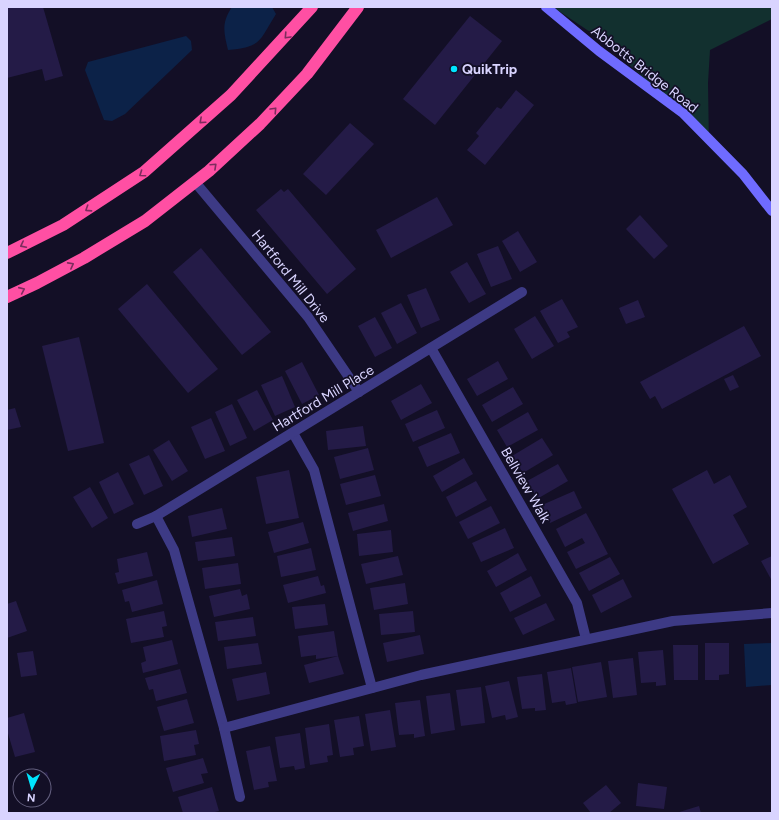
<svg xmlns="http://www.w3.org/2000/svg" width="779" height="820" viewBox="0 0 779 820" font-family="Figtree,sans-serif">
<rect width="100%" height="100%" fill="#130f26"/>
<polygon fill="#12302f" points="553,7 772,7 772,19 710,50 708,83 709,146 645,79 602,40"/>
<g fill="#0c2248">
<path d="M232,7H272L276,14C259,41 262,47 228,50C224,33 221,23 232,7Z"/>
<polygon points="186,36 191,41 192,50 125,114 112,121 104,120 85,70 88,62"/>
<polygon points="772,643 772,685 746,687 744,644"/>
</g>
<g fill="#241b47">
<polygon points="7,7 43,7 63,76 45,81 42,69 7,78"/>
<polygon points="470,16 502,41 435,125 403,99"/>
<polygon points="516,90 534,105 485,165 467,150 479,136 476,133 497,107 501,109"/>
<polygon points="350,123 374,144 326,195 303,174"/>
<polygon points="281,189 284,192 288,189 356,269 327,294 256,210"/>
<polygon points="437,197 453,225 391,258 376,230"/>
<polygon points="640,215 668,246 654,259 626,229"/>
<polygon points="518,231 537,262 520,272 502,241"/>
<polygon points="498,246 512,279 491,287 477,254"/>
<polygon points="201,248 271,332 242,355 173,272"/>
<polygon points="467,262 486,294 469,303 450,272"/>
<polygon points="147,284 218,369 188,393 118,309"/>
<polygon points="426,288 440,320 421,328 407,295"/>
<polygon points="562,299 578,327 567,332 570,337 558,343 540,311"/>
<polygon points="638,300 645,317 626,324 619,308"/>
<polygon points="401,303 417,333 397,344 381,313"/>
<polygon points="535,316 554,346 532,359 514,329"/>
<polygon points="375,317 392,348 375,357 358,326"/>
<polygon points="744,326 761,356 662,409 655,396 650,399 640,382"/>
<polygon points="79,337 104,443 68,451 42,346"/>
<polygon points="498,361 508,379 477,396 467,379"/>
<polygon points="302,362 319,395 302,404 285,371"/>
<polygon points="733,375 739,387 730,391 724,379"/>
<polygon points="282,376 295,407 275,416 261,385"/>
<polygon points="421,384 432,403 401,420 391,401"/>
<polygon points="513,387 523,404 492,422 482,405"/>
<polygon points="257,390 273,420 254,431 237,400"/>
<polygon points="232,404 247,438 230,446 215,412"/>
<polygon points="15,408 21,427 7,430 7,410"/>
<polygon points="437,410 445,428 413,442 405,424"/>
<polygon points="528,412 538,430 507,447 497,430"/>
<polygon points="211,418 225,451 205,459 191,427"/>
<polygon points="363,426 366,446 328,450 326,431"/>
<polygon points="451,433 460,453 427,467 418,447"/>
<polygon points="542,438 553,455 523,473 512,456"/>
<polygon points="169,440 188,471 172,481 153,450"/>
<polygon points="368,448 374,470 340,479 334,457"/>
<polygon points="149,455 163,486 144,495 129,464"/>
<polygon points="464,458 473,474 442,492 433,476"/>
<polygon points="558,464 568,481 537,499 527,481"/>
<polygon points="289,470 299,518 266,524 256,477"/>
<polygon points="707,470 714,484 730,475 747,507 733,515 749,544 713,564 672,489"/>
<polygon points="118,472 134,504 114,514 99,482"/>
<polygon points="375,475 381,496 346,505 340,484"/>
<polygon points="476,481 487,500 456,517 446,497"/>
<polygon points="90,487 108,518 92,528 73,497"/>
<polygon points="574,491 582,508 550,523 542,505"/>
<polygon points="384,504 388,521 353,531 348,513"/>
<polygon points="491,506 500,523 468,539 459,522"/>
<polygon points="222,508 227,529 192,537 188,516"/>
<polygon points="586,513 596,531 587,536 596,531 608,554 576,569 567,552 585,543 582,538 565,547 556,529"/>
<polygon points="303,522 309,543 274,553 268,532"/>
<polygon points="505,528 514,548 481,562 472,543"/>
<polygon points="391,530 393,552 359,556 357,534"/>
<polygon points="232,537 235,556 198,561 195,542"/>
<polygon points="311,548 316,570 281,577 277,556"/>
<polygon points="147,552 153,576 118,584 115,573 119,572 117,559"/>
<polygon points="518,553 527,570 496,587 487,571"/>
<polygon points="398,556 403,575 366,584 361,564"/>
<polygon points="772,556 772,581 761,561"/>
<polygon points="610,557 620,574 589,591 579,573"/>
<polygon points="238,563 241,584 205,589 202,568"/>
<polygon points="318,576 321,586 324,585 326,593 288,603 283,585"/>
<polygon points="531,576 541,596 510,612 500,593"/>
<polygon points="623,579 632,597 601,613 592,595"/>
<polygon points="157,580 163,604 132,612 129,601 125,602 122,590"/>
<polygon points="405,583 408,604 374,610 370,588"/>
<polygon points="240,589 242,596 247,594 250,609 214,617 209,596"/>
<polygon points="16,601 27,631 7,638 7,604"/>
<polygon points="546,603 555,620 523,635 514,618"/>
<polygon points="325,604 328,625 295,629 292,607"/>
<polygon points="164,611 167,626 162,627 164,637 131,643 126,619"/>
<polygon points="413,611 415,632 381,635 379,614"/>
<polygon points="253,617 256,636 218,641 215,622"/>
<polygon points="334,631 338,656 316,659 316,655 301,657 298,636"/>
<polygon points="420,635 424,654 387,662 383,643"/>
<polygon points="172,640 178,664 143,673 141,663 146,661 143,647"/>
<polygon points="258,643 262,664 227,669 224,647"/>
<polygon points="705,643 729,643 729,674 719,675 719,680 705,680"/>
<polygon points="673,645 698,645 698,680 674,680"/>
<polygon points="663,650 666,685 656,686 656,682 641,683 638,652"/>
<polygon points="33,651 37,675 21,677 17,653"/>
<polygon points="338,656 344,674 309,683 304,665"/>
<polygon points="633,658 637,695 613,698 608,661"/>
<polygon points="601,662 607,697 578,702 572,667"/>
<polygon points="571,668 577,703 566,705 565,701 552,703 547,672"/>
<polygon points="180,669 187,693 156,701 153,689 149,690 145,678"/>
<polygon points="266,672 270,694 237,701 232,679"/>
<polygon points="542,674 546,710 535,711 535,708 522,709 517,677"/>
<polygon points="509,681 518,717 506,720 505,715 492,718 485,686"/>
<polygon points="481,687 485,723 461,726 456,690"/>
<polygon points="450,693 455,730 431,734 426,696"/>
<polygon points="187,699 194,723 164,731 157,707"/>
<polygon points="420,700 425,736 414,738 414,734 399,735 395,703"/>
<polygon points="390,710 396,747 371,751 365,714"/>
<polygon points="24,713 35,752 15,757 7,730 7,718"/>
<polygon points="359,716 364,746 353,748 354,755 340,757 334,720"/>
<polygon points="329,724 333,755 327,756 328,762 310,765 305,728"/>
<polygon points="196,730 199,744 194,745 196,755 164,761 160,736"/>
<polygon points="300,733 305,768 295,770 294,766 280,768 275,737"/>
<polygon points="270,746 277,781 268,782 269,787 254,790 246,751"/>
<polygon points="203,758 208,773 201,774 204,783 173,792 166,768"/>
<polygon points="47,772 52,790 44,792 44,776 34,776"/>
<polygon points="638,783 667,787 664,809 636,806"/>
<polygon points="606,785 621,803 609,813 591,813 583,803"/>
<polygon points="212,787 219,811 211,813 183,813 178,797"/>
<polygon points="699,806 701,813 676,813"/>
</g>
<g fill="none" stroke-linecap="round" stroke-linejoin="round">
<g stroke="#3d3a85" stroke-width="10">
<polyline points="195,182 308,317 359,392"/>
<polyline points="431,348 577,603 586,639"/>
<polyline points="293,433 314,470 372,688"/>
<polyline points="156,516 174,550 224,728 240,797"/>
<polyline points="137,524 156,516 522,292"/>
<polyline points="224,728 421,675 673,621 772,613"/>
</g>
<polyline stroke="#6f6bff" stroke-width="10" points="546,7 599,51 683,113 743,174 772,211"/>
<g stroke="#ff4fa3" stroke-width="12">
<polyline points="7,253 63,225 144,172 231,95 312,7"/>
<polyline points="7,297 37,283 84,258 145,221 209,171 260,124 307,74 358,7"/>
</g>
</g>
<defs><path id="oneway-chevron" d="M-2-3.5L2.5 0L-2 3.5" fill="none" stroke-width="1.6" stroke-linecap="round" stroke-linejoin="round"/></defs>
<g stroke="#7d2c5e">
<use href="#oneway-chevron" transform="translate(287 36) rotate(133)"/>
<use href="#oneway-chevron" transform="translate(274 110) rotate(-47)"/>
<use href="#oneway-chevron" transform="translate(202 121) rotate(138)"/>
<use href="#oneway-chevron" transform="translate(214 166) rotate(-43)"/>
<use href="#oneway-chevron" transform="translate(142 174) rotate(145)"/>
<use href="#oneway-chevron" transform="translate(88 209) rotate(147)"/>
<use href="#oneway-chevron" transform="translate(23 245) rotate(153)"/>
<use href="#oneway-chevron" transform="translate(71 265) rotate(-28)"/>
<use href="#oneway-chevron" transform="translate(22 290) rotate(-24)"/>
</g>
<circle fill="#00e5ff" stroke="#130f26" stroke-width="1.5" cx="454" cy="69" r="4"/>
<g text-anchor="middle" stroke-width="3.5" stroke-linejoin="round" paint-order="stroke">
<g font-size="14" font-weight="bold" fill="#d9d4ff" stroke="#130f26" text-anchor="start">
<text x="462" y="74">QuikTrip</text>
</g>
<g font-size="14" fill="#d9d4ff" stroke="#130f26">
<text transform="translate(645 69) rotate(38)" y="5">Abbotts Bridge Road</text>
<text transform="translate(291 276) rotate(51)" y="5">Hartford Mill Drive</text>
<text transform="translate(323 398) rotate(-31)" y="5">Hartford Mill Place</text>
<text transform="translate(526 485) rotate(60)" y="5">Bellview Walk</text>
</g>
</g>
<rect width="779" height="820" fill="none" stroke="#d9d4ff" stroke-width="16"/>
<g transform="translate(32 788) rotate(185)"><circle r="19" fill="#130f26" stroke="#625e7d"/>
<path d="M0-3L7 15L0 10L-7 15Z" fill="#00e5ff"/>
<text y="-6" font-size="11" font-weight="bold" text-anchor="middle" fill="#d9d4ff">N</text>
</g>
</svg>
